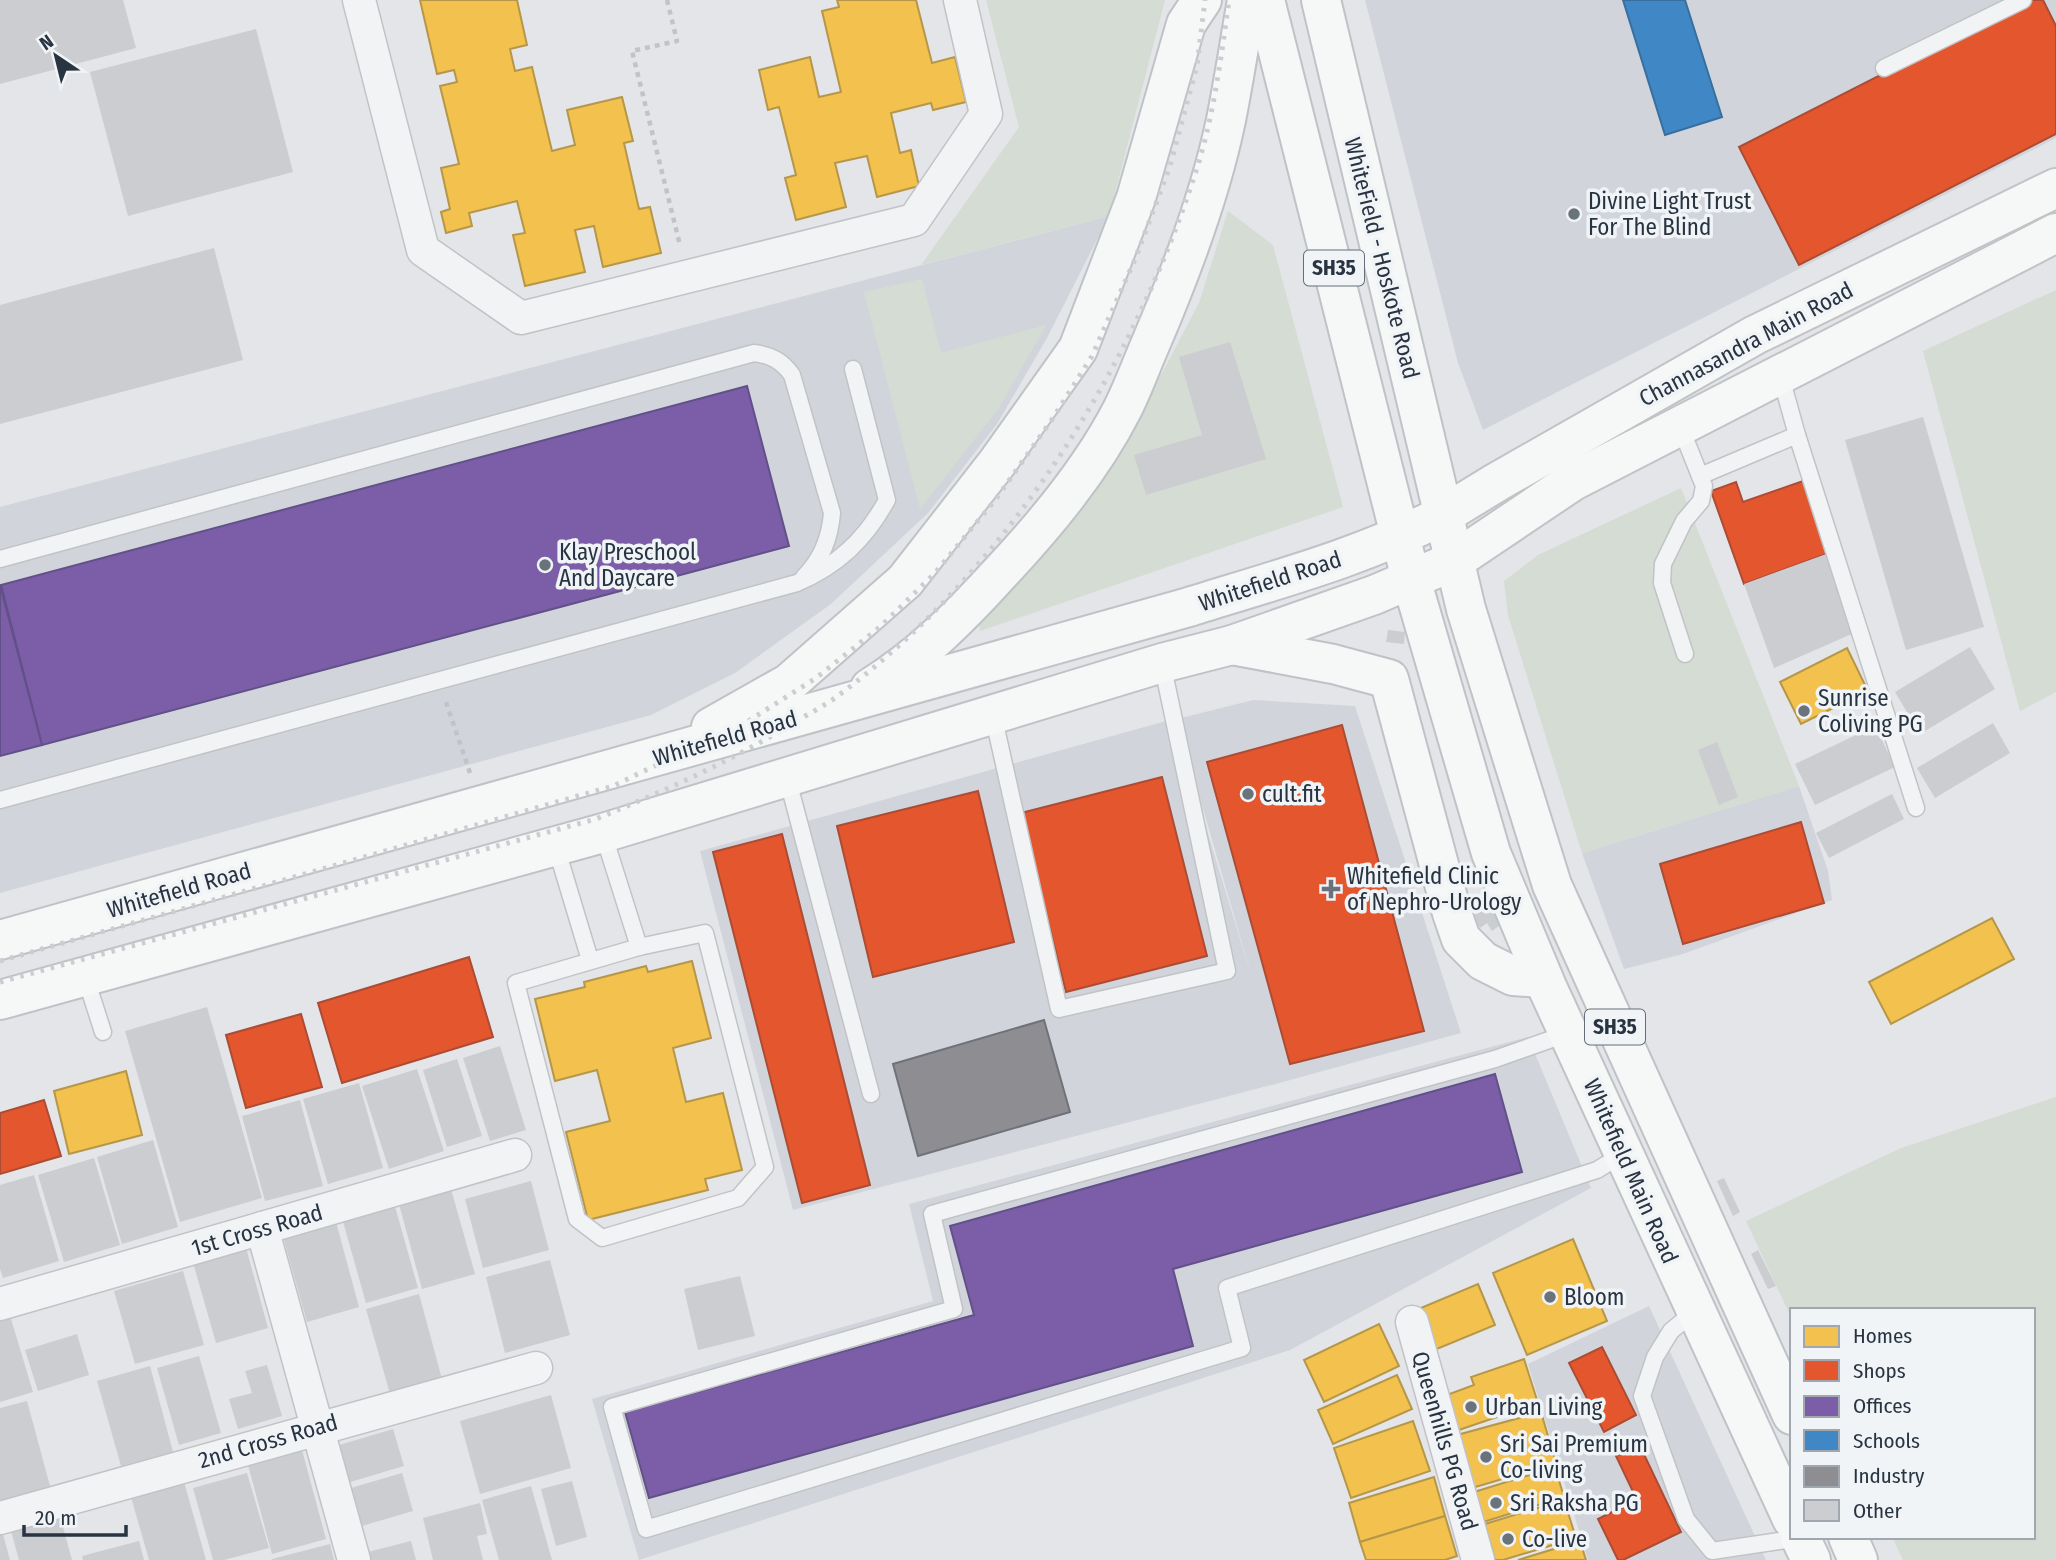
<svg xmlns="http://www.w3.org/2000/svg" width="2056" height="1560" viewBox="0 0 2056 1560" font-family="'Fira Sans Condensed',sans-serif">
<rect width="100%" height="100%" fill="#e3e5e8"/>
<g fill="#d1d5db">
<polygon points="1365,0 2056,0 2056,138 1483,430 1458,363"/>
<polygon points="1109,216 1047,338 997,424 928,513 831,604 735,673 651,715 0,893 0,507"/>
<polygon points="1253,700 1355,706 1461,1033 1283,1082 793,1210 700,851 1173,719 1252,978 1177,719"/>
<polygon points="1799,786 1828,871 1832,900 1683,954 1624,969 1582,853"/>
<polygon points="1528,1037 1591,1188 1290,1350 639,1560 592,1399 933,1301 909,1204"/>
<polygon points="1649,1306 1766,1560 1588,1560 1528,1364"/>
</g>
<g fill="#d4dcd3">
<polygon points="986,0 1165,0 1109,216 921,265 1019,127"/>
<polygon points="1228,211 1273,245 1343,507 980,631 979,615 1140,415 1199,303"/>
<polygon points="922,279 941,353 1046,325 999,408 920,509 864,292"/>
<polygon points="2056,290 2056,692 2020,711 1923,351"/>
<polygon points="1681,488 1799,786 1582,853 1508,615 1504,581 1538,555"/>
<polygon points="2056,1097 2056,1560 1903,1560 1892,1537 2033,1537 2033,1310 1792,1310 1792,1319 1746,1221 1901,1148"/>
</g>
<g fill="#f2c14e" stroke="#b6974a" stroke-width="2">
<polygon points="420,0 517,0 527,45 510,49 515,71 532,67 552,151 575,145 567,110 622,97 633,141 624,143 639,209 650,207 661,253 603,267 594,226 575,230 585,272 525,286 513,235 525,233 517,201 469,213 472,226 446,233 441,212 450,209 441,168 459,164 440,86 457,82 454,70 437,74"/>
<polygon points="837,0 916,0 932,63 955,57 966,102 933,110 931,103 891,113 900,153 911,150 919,186 877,197 867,156 835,163 846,207 796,220 785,178 796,175 779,107 768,110 759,70 810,57 819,97 841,92 822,11 839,7"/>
<polygon points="1847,648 1868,691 1801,724 1780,682"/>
<polygon points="1992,918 2014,959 1891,1024 1869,982"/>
<polygon points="692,961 711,1038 673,1048 686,1102 723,1093 742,1170 705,1179 708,1190 588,1220 566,1132 610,1121 597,1070 555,1081 535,999 585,987 584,982 646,966 648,972"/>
<polygon points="126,1071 142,1135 69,1154 54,1091"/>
<polygon points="1573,1239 1607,1321 1527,1355 1493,1273"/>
<polygon points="1478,1284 1495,1325 1432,1351 1416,1310"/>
<polygon points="1379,1324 1399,1366 1324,1402 1304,1360"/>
<polygon points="1524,1359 1538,1403 1456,1431 1444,1396 1474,1385 1471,1377"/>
<polygon points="1397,1375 1412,1409 1333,1444 1318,1410"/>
<polygon points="1541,1412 1556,1463 1472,1488 1457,1435"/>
<polygon points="1413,1421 1430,1471 1351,1498 1334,1448"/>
<polygon points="1555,1467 1564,1497 1480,1523 1471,1493"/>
<polygon points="1434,1477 1445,1516 1360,1542 1349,1503"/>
<polygon points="1564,1500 1576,1538 1503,1560 1495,1560 1485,1524"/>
<polygon points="1445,1516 1457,1556 1445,1560 1366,1560 1360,1542"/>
<polygon points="1580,1541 1586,1560 1518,1560"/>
</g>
<g fill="#e4572e" stroke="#ac4c34" stroke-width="2">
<polygon points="2028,0 2043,0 2056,26 2056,134 1799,265 1739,147"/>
<polygon points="1803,481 1829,553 1744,584 1711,491 1736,482 1743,502"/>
<polygon points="1342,725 1424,1031 1290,1064 1207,762"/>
<polygon points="1162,777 1207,956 1066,992 1021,813"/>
<polygon points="978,791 1014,942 873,977 837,826"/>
<polygon points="1801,822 1824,903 1683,944 1660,864"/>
<polygon points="782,834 870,1185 802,1203 713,852"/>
<polygon points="469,957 493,1037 342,1083 318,1003"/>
<polygon points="301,1014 322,1087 246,1108 226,1035"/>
<polygon points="44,1100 61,1156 0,1174 0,1113"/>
<polygon points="1602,1347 1636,1415 1604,1432 1569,1363"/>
<polygon points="1640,1446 1681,1532 1623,1560 1618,1560 1598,1519 1637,1500 1616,1456"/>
</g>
<g fill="#7b5ea7" stroke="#625189" stroke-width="2">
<polygon points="747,386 789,546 42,745 1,585"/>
<polygon points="0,585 42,745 0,756"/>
<polygon points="1495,1074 1522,1172 1173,1269 1193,1346 649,1498 625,1412 974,1315 950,1226"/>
</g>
<polygon fill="#3f88c5" stroke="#386f9e" stroke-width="2" points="1623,0 1685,0 1722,117 1665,135"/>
<polygon fill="#8d8d92" stroke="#6f727a" stroke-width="2" points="1044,1020 1070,1112 918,1156 893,1064"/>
<g fill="#cbcdd0">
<polygon points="0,0 123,0 136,48 0,84"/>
<polygon points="256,29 293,172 128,216 90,72"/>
<polygon points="214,248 243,360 0,424 0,305"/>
<polygon points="1230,342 1266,459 1146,495 1134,455 1202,435 1179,357"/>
<polygon points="1923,417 1984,627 1906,650 1845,440"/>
<polygon points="1829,553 1854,633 1774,668 1744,584"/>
<polygon points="1388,630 1405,632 1404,644 1386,642"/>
<polygon points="1970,647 1995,689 1920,734 1895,692"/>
<polygon points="1993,723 2010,753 1935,798 1917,768"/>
<polygon points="1875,726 1895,767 1815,805 1795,764"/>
<polygon points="1717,742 1738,797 1719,805 1698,750"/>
<polygon points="1892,794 1904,819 1829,858 1816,833"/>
<polygon points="1489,895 1507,920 1492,931 1487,923 1480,928 1472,917 1481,910 1476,904"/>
<polygon points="207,1007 262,1198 180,1222 125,1031"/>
<polygon points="500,1046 526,1130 490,1141 463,1058"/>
<polygon points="457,1059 482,1136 447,1147 423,1070"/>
<polygon points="417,1069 444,1151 389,1169 362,1086"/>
<polygon points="359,1083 383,1168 328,1184 303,1099"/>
<polygon points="300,1100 323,1186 265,1201 242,1116"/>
<polygon points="153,1140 178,1227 122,1244 97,1157"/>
<polygon points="94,1158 120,1245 64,1262 38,1175"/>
<polygon points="34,1175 59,1261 3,1278 0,1269 0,1185"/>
<polygon points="1724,1178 1740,1212 1733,1216 1717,1181"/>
<polygon points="531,1181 549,1250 483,1268 465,1199"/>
<polygon points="451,1189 475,1274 422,1289 399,1204"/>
<polygon points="394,1203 418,1288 366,1303 342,1218"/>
<polygon points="336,1222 359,1307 307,1322 283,1237"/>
<polygon points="245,1244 268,1328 216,1343 192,1259"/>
<polygon points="1758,1250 1776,1286 1768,1289 1751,1254"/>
<polygon points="550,1260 570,1335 505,1353 486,1277"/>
<polygon points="183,1271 204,1345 135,1364 114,1291"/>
<polygon points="740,1276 755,1336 698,1350 684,1289"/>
<polygon points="419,1294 442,1379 390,1394 366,1309"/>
<polygon points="8,1309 33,1392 0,1402 0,1311"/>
<polygon points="77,1334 89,1375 38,1391 25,1350"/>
<polygon points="199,1356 221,1433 179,1445 157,1368"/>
<polygon points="267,1365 282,1416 238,1429 229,1399 252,1393 245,1371"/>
<polygon points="150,1366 173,1452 121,1466 97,1381"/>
<polygon points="551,1395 571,1468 480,1494 460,1421"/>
<polygon points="27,1401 50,1486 0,1500 0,1408"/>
<polygon points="393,1429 404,1466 347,1483 336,1446"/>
<polygon points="302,1450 326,1539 272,1554 248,1465"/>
<polygon points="247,1473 269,1548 224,1560 213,1560 193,1488"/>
<polygon points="402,1473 413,1511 355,1528 344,1490"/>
<polygon points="572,1481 587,1537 556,1546 541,1489"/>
<polygon points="184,1482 206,1560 149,1560 131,1497"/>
<polygon points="531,1486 552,1560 499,1560 482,1500"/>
<polygon points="480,1503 487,1534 477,1536 483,1560 433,1560 423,1518"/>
<polygon points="60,1516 72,1560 19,1560 11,1531"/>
<polygon points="0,1534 3,1534 10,1560 0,1560"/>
<polygon points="139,1541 144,1560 83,1560 82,1556"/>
<polygon points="411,1541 416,1560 370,1560 368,1552"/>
<polygon points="330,1544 334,1560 272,1560 272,1559"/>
</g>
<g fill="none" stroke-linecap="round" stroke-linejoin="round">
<defs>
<g id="service">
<polyline points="1884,68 2023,0"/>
<polyline points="1780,374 1797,435 1916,808"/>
<polyline points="1680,426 1704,486 1701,501 1684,521 1663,564 1662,583 1685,654"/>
<polyline points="1700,476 1797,435"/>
<path d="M0,559L754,353C771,355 782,361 792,375L832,513C830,538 822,559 804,577"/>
<polyline points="993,715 1059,1009 1227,971 1162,663"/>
<polyline points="787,777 871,1094"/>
<path d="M0,800L797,583C838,565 865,540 887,500L853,369"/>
<polyline points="603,833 639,947"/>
<polyline points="556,847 590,960"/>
<polygon points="705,933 765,1167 738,1198 602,1238 577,1219 516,983 639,947"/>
<polyline points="85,976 103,1032"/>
<polyline points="1569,1033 1495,1059 932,1214 954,1309 612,1407 646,1529 1242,1348 1227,1288 1597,1170 1623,1154"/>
<polyline points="1695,1311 1671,1331 1655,1357 1642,1396 1686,1519 1712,1551 1800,1538"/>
</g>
<g id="minor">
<polyline points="359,0 423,250 521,318 914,220 986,114 960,0"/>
<polyline points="262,1228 354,1560"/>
<polyline points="0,1304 515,1155"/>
<polyline points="1412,1322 1478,1560"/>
<polyline points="0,1518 536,1368"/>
</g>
<g id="secondary">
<polyline points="1443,515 1497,482 1755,335 2056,188"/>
<polyline points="1454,561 1573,481 2056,233"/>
</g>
<g id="primary">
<polyline points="1265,0 1411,579 1491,853 1548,989 1792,1519"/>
<polyline points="1321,0 1466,609 1552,885 1792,1415"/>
<polyline points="1232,645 1333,664 1389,679 1452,913 1461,939 1483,961 1513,976 1543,978"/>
<path d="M870,688C920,657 960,617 1000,573C1046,524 1092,469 1123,408C1133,388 1141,366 1150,345C1181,273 1210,197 1226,120C1234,80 1240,40 1247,0"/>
<polyline points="711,727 789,683 905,581 997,463 1078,349 1136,198 1186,24 1202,0"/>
<path d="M0,940L1189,607C1275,580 1363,557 1443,515"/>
<polyline points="0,1000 603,833 1162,663 1232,645 1374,595 1454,561"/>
<polyline points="1800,1537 1811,1560"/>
<polyline points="1848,1537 1858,1560"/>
</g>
</defs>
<use href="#service" stroke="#c1c3c6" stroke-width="19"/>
<use href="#minor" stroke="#c1c3c6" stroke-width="35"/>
<use href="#secondary" stroke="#c1c3c6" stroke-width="42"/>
<use href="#primary" stroke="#bfc2c6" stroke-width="42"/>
<g stroke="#c1c4c7" stroke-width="4.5" stroke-dasharray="5 5" stroke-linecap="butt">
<polyline points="667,0 677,41 632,51 680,245"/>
<polyline points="446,702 470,773"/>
</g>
<use href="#service" stroke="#f2f3f5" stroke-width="16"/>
<use href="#minor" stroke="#f2f3f5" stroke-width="32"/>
<use href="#secondary" stroke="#f6f7f7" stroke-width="38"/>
<use href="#primary" stroke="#f6f7f7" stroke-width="38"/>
<g stroke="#cbcdd0" stroke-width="5" stroke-dasharray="3.5 7" stroke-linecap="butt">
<polyline points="0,961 613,786 750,720 816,678 880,627 935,573 996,499 1053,418 1092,356 1136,257 1170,166 1197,66 1205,0"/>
<path d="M0,982L596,819C664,791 730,762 793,723C807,715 822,707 835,698C1004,573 1129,376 1194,177C1213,122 1221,58 1229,0"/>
</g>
</g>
<g fill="#6a727c" stroke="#f1f4f7" stroke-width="2.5">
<circle cx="1574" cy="214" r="7"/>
<circle cx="545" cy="565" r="7"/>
<circle cx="1804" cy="711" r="7"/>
<circle cx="1248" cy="794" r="7"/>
<path d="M1327.5 878.5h7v7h7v7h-7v7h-7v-7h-7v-7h7z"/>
<circle cx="1550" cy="1297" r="7"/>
<circle cx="1471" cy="1407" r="7"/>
<circle cx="1486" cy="1457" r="7"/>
<circle cx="1496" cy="1503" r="7"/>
<circle cx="1508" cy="1539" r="7"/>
</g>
<g text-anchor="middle" stroke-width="7" stroke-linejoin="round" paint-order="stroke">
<g fill="#f1f4f7" stroke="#656e78" stroke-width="2">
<rect x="1304" y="250.5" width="60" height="35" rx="5"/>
<rect x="1585" y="1009.5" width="60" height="35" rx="5"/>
</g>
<g font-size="21" font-weight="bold" fill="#293442">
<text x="1334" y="275">SH35</text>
<text x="1615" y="1034">SH35</text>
</g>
<g font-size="23" fill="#293442" stroke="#f1f4f7" text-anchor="start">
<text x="1588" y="209">Divine Light Trust<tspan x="1588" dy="26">For The Blind</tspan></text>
<text x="559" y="560">Klay Preschool<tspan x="559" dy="26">And Daycare</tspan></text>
<text x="1818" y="706">Sunrise<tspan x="1818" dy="26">Coliving PG</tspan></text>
<text x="1262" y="802">cult.fit</text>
<text x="1347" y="884">Whitefield Clinic<tspan x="1347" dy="26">of Nephro-Urology</tspan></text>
<text x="1564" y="1305">Bloom</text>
<text x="1485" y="1415">Urban Living</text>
<text x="1500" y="1452">Sri Sai Premium<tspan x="1500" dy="26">Co-living</tspan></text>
<text x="1510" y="1511">Sri Raksha PG</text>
<text x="1522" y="1547">Co-live</text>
</g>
<g font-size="23" fill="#293442" stroke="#f1f4f7">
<text transform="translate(1382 258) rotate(76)" y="8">WhiteField - Hoskote Road</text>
<text transform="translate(1746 344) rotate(-28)" y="8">Channasandra Main Road</text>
<text transform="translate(1270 581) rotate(-18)" y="8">Whitefield Road</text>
<text transform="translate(725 738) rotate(-16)" y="8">Whitefield Road</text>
<text transform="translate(179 890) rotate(-16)" y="8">Whitefield Road</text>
<text transform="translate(1631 1171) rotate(66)" y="8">Whitefield Main Road</text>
<text transform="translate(257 1230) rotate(-16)" y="8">1st Cross Road</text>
<text transform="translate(268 1441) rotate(-16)" y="8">2nd Cross Road</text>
<text transform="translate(1445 1441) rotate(74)" y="8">Queenhills PG Road</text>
</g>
</g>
<rect x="1790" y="1308" width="245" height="231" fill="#f1f4f7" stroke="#a1a7af" stroke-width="2"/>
<rect x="1804" y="1326" width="35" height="21" fill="#f2c14e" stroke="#a1a7af" stroke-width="2"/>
<text x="1853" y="1343" font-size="21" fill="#293442">Homes</text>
<rect x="1804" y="1360" width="35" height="21" fill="#e4572e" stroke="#a1a7af" stroke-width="2"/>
<text x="1853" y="1378" font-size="21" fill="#293442">Shops</text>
<rect x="1804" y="1396" width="35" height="21" fill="#7b5ea7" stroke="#a1a7af" stroke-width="2"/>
<text x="1853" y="1413" font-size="21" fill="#293442">Offices</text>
<rect x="1804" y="1430" width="35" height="21" fill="#3f88c5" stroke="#a1a7af" stroke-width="2"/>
<text x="1853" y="1448" font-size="21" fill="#293442">Schools</text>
<rect x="1804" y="1466" width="35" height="21" fill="#8d8d92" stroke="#a1a7af" stroke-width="2"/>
<text x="1853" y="1483" font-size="21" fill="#293442">Industry</text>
<rect x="1804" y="1500" width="35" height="21" fill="#cbcdd0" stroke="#a1a7af" stroke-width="2"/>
<text x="1853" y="1518" font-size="21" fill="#293442">Other</text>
<g transform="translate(56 56) rotate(325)" stroke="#f1f4f7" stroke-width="5" paint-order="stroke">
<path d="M0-5L12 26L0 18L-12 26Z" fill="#293442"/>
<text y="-10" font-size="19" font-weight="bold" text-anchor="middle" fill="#293442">N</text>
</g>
<path d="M24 1525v10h102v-10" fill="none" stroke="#293442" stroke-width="3.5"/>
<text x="35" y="1525" font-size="21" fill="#293442" stroke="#f1f4f7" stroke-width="5" paint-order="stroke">20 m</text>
</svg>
